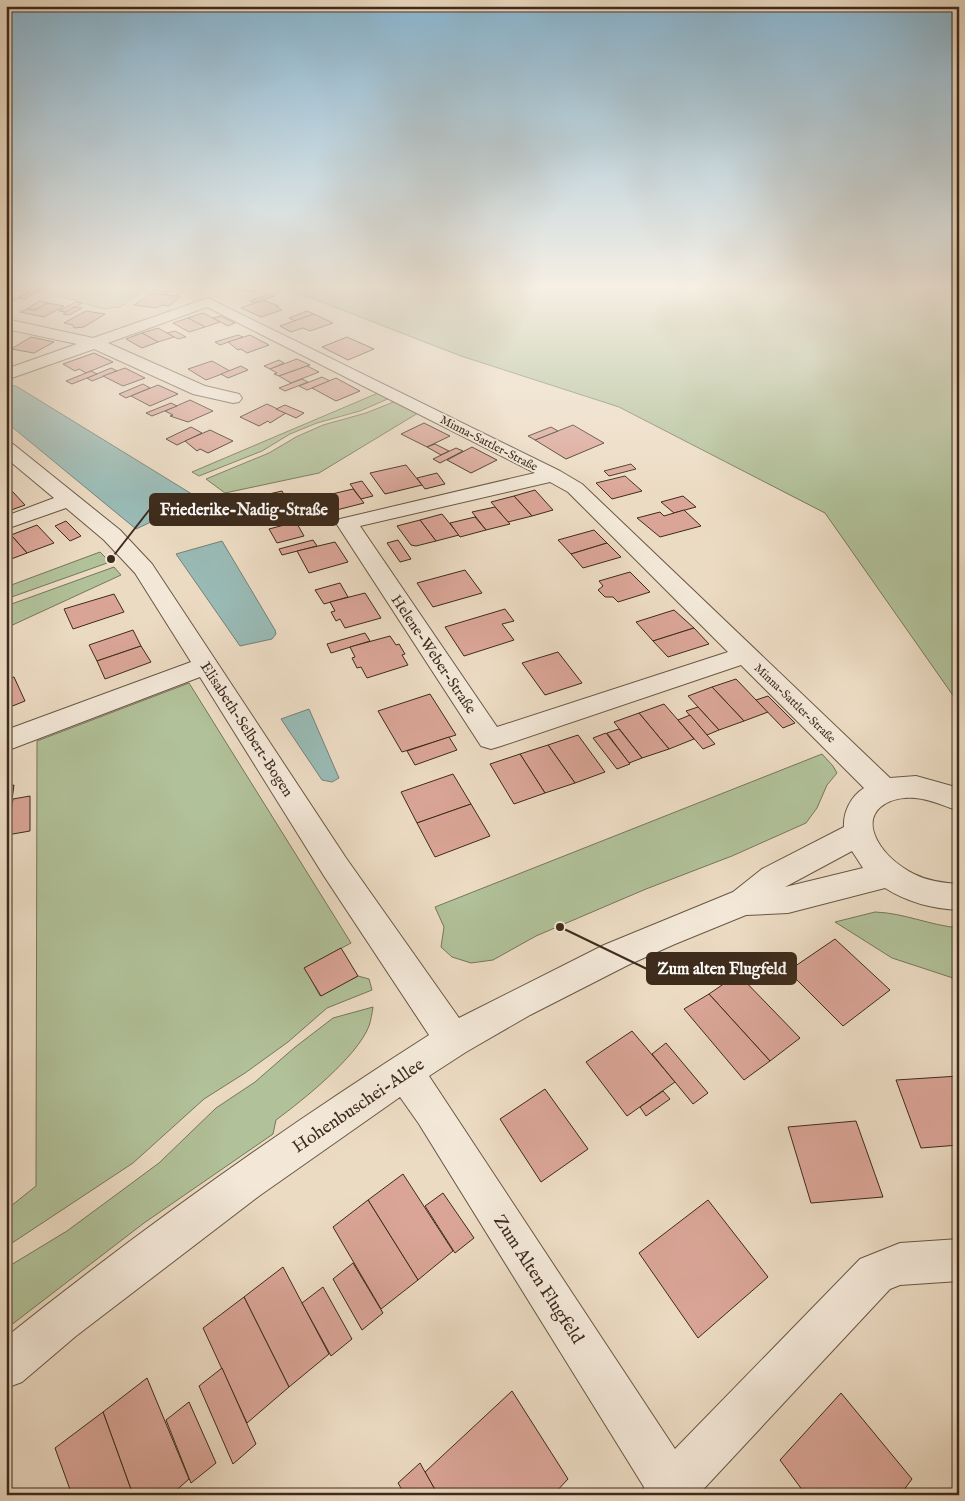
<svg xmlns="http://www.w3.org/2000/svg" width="965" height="1501" viewBox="0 0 965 1501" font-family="'IM FELL English',serif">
<rect width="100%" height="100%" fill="#ecdbc3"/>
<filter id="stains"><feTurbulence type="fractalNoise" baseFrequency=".004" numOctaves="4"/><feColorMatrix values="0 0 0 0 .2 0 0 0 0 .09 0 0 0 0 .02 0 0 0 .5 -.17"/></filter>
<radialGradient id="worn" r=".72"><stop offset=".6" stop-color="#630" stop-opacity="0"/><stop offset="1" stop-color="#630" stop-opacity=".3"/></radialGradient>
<g fill="#b1c199" stroke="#77765a">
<polygon points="21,285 152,285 120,307 104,309"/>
<polygon points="283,285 959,285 959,704 825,513 619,407 461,356 293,291"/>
<polygon points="378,393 390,398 360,411 317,423 290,434 262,451 199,476 192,472"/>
<polygon points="396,401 418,413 319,473 225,493 206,479 269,453 296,437 323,425 366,413"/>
<polygon points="100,552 110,562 6,599 6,587"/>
<polygon points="114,567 121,575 6,628 6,606"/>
<polygon points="189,683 351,943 305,968 320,996 358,976 369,979 372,990 327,1008 288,1042 245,1073 204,1099 133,1163 6,1247 6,1210 36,1186 37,741"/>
<polygon points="822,754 833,766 837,773 827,785 817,808 806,823 732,856 646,889 536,936 493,960 471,963 452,957 441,947 444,927 435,907"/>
<path d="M875,912C904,913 929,925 959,928V980L892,958L835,922Z"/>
<path d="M373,1007C372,1013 371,1020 369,1026C357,1057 303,1100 276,1120L273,1134L144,1223L6,1329V1268L67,1231L159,1163L216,1108L255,1082L294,1048L333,1018Z"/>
</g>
<g fill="#99bbb6" stroke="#748178">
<polygon points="6,385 16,386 200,499 136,529 6,422"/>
<polygon points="222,541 275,630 276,634 272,639 240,646 176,554"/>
<polygon points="309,709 339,778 332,782 322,780 281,719"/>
</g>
<g fill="#daa597" stroke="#3d2b1c">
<polygon points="232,285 261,285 253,292 227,289"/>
<polygon points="6,289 8,289 29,292 6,304"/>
<polygon points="147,289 169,292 165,295 143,292"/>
<polygon points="34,290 40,291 24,299 18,298"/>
<polygon points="151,293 165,295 181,296 169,306 161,305 157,308 134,305"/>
<polygon points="270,294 275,296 254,303 250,301"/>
<polygon points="263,300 279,306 276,307 282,310 261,317 241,308"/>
<polygon points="40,301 48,303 35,310 27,309"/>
<polygon points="75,302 82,303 66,312 59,311"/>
<polygon points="48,303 64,306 44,317 20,312 27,309 35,310"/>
<polygon points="75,307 82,308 69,315 63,314"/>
<polygon points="86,311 105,314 84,327 74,328 73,325 64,323"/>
<polygon points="307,311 314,314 295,321 289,318"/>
<polygon points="203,313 213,318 220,322 205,327 188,318"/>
<polygon points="314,314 333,323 310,331 303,328 291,332 280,326"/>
<polygon points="221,316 235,323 228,326 213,318"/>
<polygon points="188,318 205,327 189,332 173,323"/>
<polygon points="158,328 167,333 174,337 158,342 142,333"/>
<polygon points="175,331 186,337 178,339 167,333"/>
<polygon points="142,333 158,342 142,348 126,339"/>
<polygon points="238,335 243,337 220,345 215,342"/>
<polygon points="250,335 269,345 247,353 241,349 238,350 228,342"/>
<polygon points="31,337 54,342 34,353 11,349"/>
<polygon points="347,337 374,349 348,360 322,347"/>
<polygon points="94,353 113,362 86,373 79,369 75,371 63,364"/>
<polygon points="297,359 310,365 279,376 274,374 277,373 270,369"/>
<polygon points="279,360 284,363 270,369 264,366"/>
<polygon points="212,361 230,371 206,380 188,369"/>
<polygon points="241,366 248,370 228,378 221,374"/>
<polygon points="307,366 319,372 291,383 279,376"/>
<polygon points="111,368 117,371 92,381 87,378"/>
<polygon points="125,368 145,378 123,386 103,376"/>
<polygon points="91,371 97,374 72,384 66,381"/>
<polygon points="322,377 330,381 307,390 299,386"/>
<polygon points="336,378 360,391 336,401 312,388"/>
<polygon points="302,379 308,382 285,391 279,388"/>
<polygon points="143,384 150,388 126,398 119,394"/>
<polygon points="158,385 178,394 150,406 131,396"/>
<polygon points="190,400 213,411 188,422 170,416 173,415 165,411"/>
<polygon points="171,403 177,406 152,416 146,413"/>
<polygon points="267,404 286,413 270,423 268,421 259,426 240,417"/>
<polygon points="285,405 304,413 296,418 276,409"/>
<polygon points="424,423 450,436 427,447 401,434"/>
<polygon points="573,425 604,443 566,459 535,440"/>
<polygon points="191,427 202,433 177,445 166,439"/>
<polygon points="551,427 558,431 535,440 528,436"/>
<polygon points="210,430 233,441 208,453 200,449 197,451 185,441"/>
<polygon points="435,444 449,451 441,455 427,447"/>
<polygon points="472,447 497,460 471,473 447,460"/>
<polygon points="456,448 463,451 440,463 433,459"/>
<polygon points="631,464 636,469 609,476 604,471"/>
<polygon points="406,465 422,485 385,494 370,473"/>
<polygon points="437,473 445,484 425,489 417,478"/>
<polygon points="625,476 642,491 612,499 596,483"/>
<polygon points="362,481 373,496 361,499 350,484"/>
<polygon points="353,489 364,503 321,514 311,499"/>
<polygon points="535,490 553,510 532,516 514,496"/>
<polygon points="12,491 25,505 6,512 6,493"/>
<polygon points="282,491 295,513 259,522 247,499"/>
<polygon points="514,496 532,516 508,522 491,502"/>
<polygon points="683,496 696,507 674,513 661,502"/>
<polygon points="495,507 510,524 486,530 472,512"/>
<polygon points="684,510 701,526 660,537 637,518 660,512 664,516"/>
<polygon points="442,514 459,535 436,541 420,520"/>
<polygon points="475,517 486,530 460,537 450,523"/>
<polygon points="420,520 436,541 416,546 411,545 397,526"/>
<polygon points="66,521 81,536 70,541 55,526"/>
<polygon points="296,522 304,536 277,543 269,529"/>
<polygon points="37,525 54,543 27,553 11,535"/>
<polygon points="594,530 607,543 571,554 558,540"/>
<polygon points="11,535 27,553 6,561 6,537"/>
<polygon points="313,540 317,546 282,555 279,549"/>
<polygon points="398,540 411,559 400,562 387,543"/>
<polygon points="335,542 348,562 309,573 297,551"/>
<polygon points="607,543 621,557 583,568 571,554"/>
<polygon points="465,570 482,593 433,607 417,583"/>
<polygon points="630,572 650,592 618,602 613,597 605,597 598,590 603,586 599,581"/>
<polygon points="340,583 348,597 324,604 315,590"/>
<polygon points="365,593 381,618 345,628 340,619 336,621 331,612 335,611 330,602"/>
<polygon points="114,594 124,612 73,629 64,609"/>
<polygon points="505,609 514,621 502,624 514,640 464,656 445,627"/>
<polygon points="674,610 694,628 653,641 636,622"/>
<polygon points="694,628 709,644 668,657 653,641"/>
<polygon points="133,630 141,646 97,661 89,645"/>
<polygon points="365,633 370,641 331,653 327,644"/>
<polygon points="390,636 396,645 399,644 405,654 402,655 408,665 367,678 361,667 357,668 352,658 355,657 350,647"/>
<polygon points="141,646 151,662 105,679 97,661"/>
<polygon points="558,652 582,683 545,695 522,663"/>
<polygon points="14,677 25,701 10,707 6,698 6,679"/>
<polygon points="736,679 756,700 768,712 744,721 712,687"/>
<polygon points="712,687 744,721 719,730 688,696"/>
<polygon points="430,694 456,735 402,752 378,711"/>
<polygon points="768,696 795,723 783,728 756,700"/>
<polygon points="664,704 678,720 694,739 669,749 639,713"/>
<polygon points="698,707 719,730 707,735 686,711"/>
<polygon points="639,713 669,749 642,758 614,722"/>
<polygon points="690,715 707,735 715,744 703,749 678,720"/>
<polygon points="619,729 642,758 629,763 607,733"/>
<polygon points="606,733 630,764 617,769 593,738"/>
<polygon points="578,735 605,772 575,783 548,745"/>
<polygon points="449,737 457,750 415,765 407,751"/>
<polygon points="548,745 575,783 545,793 520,754"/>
<polygon points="520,754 545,793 514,804 490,764"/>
<polygon points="453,774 471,804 417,823 401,792"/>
<polygon points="14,785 8,830 6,830 6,787"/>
<polygon points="30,796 30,831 7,835 13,799"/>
<polygon points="471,804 490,836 435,857 417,823"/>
<polygon points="835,939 890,990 843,1026 788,971"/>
<polygon points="341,948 358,976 321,996 304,968"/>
<polygon points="738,974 800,1038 770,1061 709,994"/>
<polygon points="709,994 770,1061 744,1080 684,1009"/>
<polygon points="632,1031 675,1082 627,1116 586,1062"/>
<polygon points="666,1043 708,1093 693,1104 652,1054"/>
<polygon points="959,1076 959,1145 921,1148 896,1080"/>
<polygon points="545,1089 588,1149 541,1182 500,1119"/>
<polygon points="663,1091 670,1099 646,1116 640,1107"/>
<polygon points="856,1121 883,1197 811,1203 788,1127"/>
<polygon points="403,1174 453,1251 418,1280 368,1200"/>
<polygon points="443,1193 474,1238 455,1253 425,1206"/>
<polygon points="368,1200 418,1280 381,1309 333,1227"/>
<polygon points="708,1200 768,1277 698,1338 639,1253"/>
<polygon points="353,1263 383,1313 362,1330 333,1279"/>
<polygon points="283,1267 329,1354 289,1387 244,1297"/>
<polygon points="323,1287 352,1339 331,1356 302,1303"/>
<polygon points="244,1297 289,1387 247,1423 203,1328"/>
<polygon points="222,1368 256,1444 233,1464 199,1386"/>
<polygon points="147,1378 189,1479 171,1495 133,1495 103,1412"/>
<polygon points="512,1391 568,1479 553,1495 438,1495 425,1472"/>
<polygon points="841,1393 912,1479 900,1495 806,1495 780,1460"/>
<polygon points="189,1402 216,1463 191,1483 166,1420"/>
<polygon points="103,1412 133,1495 72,1495 55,1448"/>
<polygon points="420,1463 425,1472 438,1495 405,1495 398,1483"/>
</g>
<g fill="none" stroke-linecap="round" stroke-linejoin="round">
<defs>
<path id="street" d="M208,298L560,471L582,484L890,778L916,776L959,788V811C944,806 930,799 915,798C888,796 862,811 877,840C885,855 900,867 914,874C928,881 943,883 959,884V910C933,909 907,902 885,888L788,913L746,915L675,944L628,965L530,1015L466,1052L429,1076L675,1449L860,1259L900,1243L959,1239V1281L900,1285L890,1289L698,1495H641L644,1487L419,1124L400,1097L259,1196L76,1336L22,1382L6,1388V1337C141,1229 283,1128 429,1035L324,876L200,677L6,751V730L191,662L135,573L104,540L66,508L6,529V516L54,498L6,458V442L13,444L120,530L152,564L346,858L459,1018L604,945L733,892L762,869L844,827C843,812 851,796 864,788L741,665L501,746L491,749L481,746L336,523L340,519L535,473L207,307L108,343L205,386L239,394L242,398L239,402L233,403L193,394L94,349L6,380V369L77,344L6,329V319L93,338ZM550,482L568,492L728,652L497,727L360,526ZM852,851L863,868L785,887Z"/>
</defs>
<use href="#street" stroke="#695746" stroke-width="2"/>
<use href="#street" fill="#f3e8d8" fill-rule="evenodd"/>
</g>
<linearGradient id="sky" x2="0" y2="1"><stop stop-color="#88b7d4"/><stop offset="0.58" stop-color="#f6efe4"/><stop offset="1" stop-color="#f6efe4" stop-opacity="0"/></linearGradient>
<rect width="965" height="495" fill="url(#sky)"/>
<g text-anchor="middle" stroke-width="4" stroke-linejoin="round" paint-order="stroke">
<g font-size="12" fill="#3d2b1c" stroke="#f3e8d8">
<text transform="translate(489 443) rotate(27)" y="4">Minna-Sattler-Straße</text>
<text transform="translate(795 703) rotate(44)" y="4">Minna-Sattler-Straße</text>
</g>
<g font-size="15" fill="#3d2b1c" stroke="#f3e8d8">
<text transform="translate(434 654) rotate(56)" y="5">Helene-Weber-Straße</text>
<text transform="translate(247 729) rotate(57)" y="5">Elisabeth-Selbert-Bogen</text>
</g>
<g font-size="18" fill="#3d2b1c" stroke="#f3e8d8">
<text transform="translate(358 1105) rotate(-34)" y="6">Hohenbuschei-Allee</text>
<text transform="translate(539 1279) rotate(57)" y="6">Zum Alten Flugfeld</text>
</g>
</g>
<path fill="none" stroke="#3d2b1c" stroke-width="2" d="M111 559L150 509M560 927L647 969"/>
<g fill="#3d2b1c" stroke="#f3e8d8" stroke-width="2">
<circle cx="111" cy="559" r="5"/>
<circle cx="560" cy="927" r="5"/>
</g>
<g fill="#3d2b1c" stroke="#3d2b1c" stroke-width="2">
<rect x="150" y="494" width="188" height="31" rx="5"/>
<rect x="647" y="953" width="149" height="31" rx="5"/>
</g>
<g font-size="16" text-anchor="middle" font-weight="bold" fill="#fff">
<text x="244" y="515">Friederike-Nadig-Straße</text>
<text x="722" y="974">Zum alten Flugfeld</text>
</g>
<rect width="965" height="1501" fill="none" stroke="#ecdbc3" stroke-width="25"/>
<rect x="8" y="8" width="950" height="1486" fill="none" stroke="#3d2b1c" stroke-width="2.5"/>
<rect x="12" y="12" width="940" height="1476" fill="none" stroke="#3d2b1c"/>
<rect width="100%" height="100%" filter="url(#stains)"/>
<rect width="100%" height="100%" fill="url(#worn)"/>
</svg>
